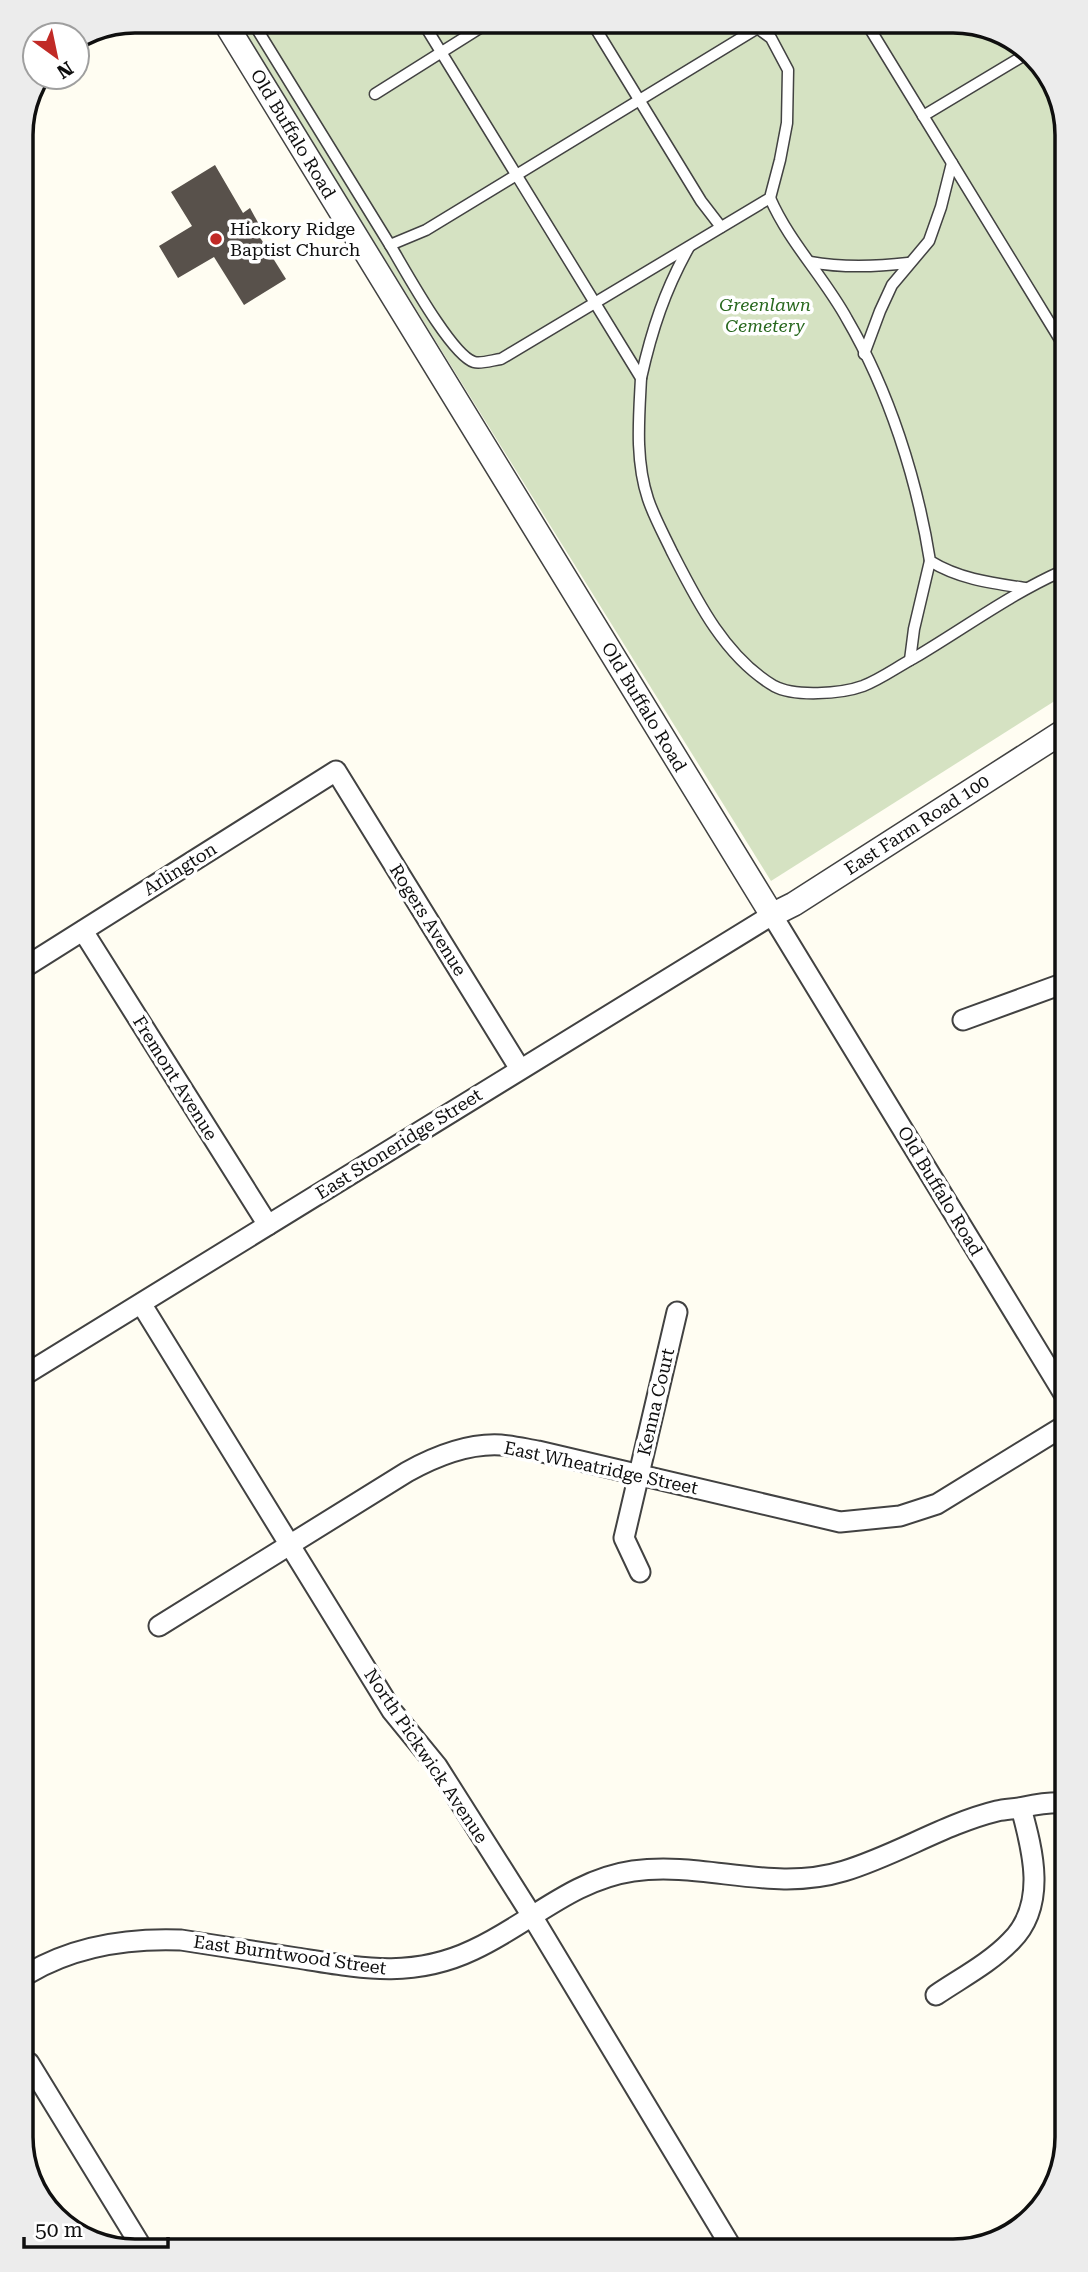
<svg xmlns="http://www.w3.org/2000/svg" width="1088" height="2272" viewBox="0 0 1088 2272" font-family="'Roboto Serif',serif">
<rect width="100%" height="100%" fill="#fffdf2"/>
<polygon fill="#d5e2c2" points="237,21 960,21 1022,44 1058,92 1061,697 771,881"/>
<polygon fill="#58514b" points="215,165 243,213 250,208 261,228 256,231 286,279 244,305 214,257 178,278 159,246 192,226 171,192"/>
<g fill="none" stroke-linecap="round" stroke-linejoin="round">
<defs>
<g id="service">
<polyline points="252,21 390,245 426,230 769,21"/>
<path d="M422,21L641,378C639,418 635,460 648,499C654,517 664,535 672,552C697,601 725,657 774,686C794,697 841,694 863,686C881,679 897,667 914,658C963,629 1009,595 1060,572"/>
<polyline points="591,21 701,201 721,227"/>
<polyline points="863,21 867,24 1059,338"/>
<polyline points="375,94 491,21"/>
<polyline points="923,116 1028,53"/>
<path d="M770,198C789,242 824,277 847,319C889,391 917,479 930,561C959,579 991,583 1025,588"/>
<path d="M390,245C404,268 451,355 474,362C481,364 493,360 501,359L770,198L780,160L787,123L788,70L771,38L748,21"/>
<path d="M810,262C843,268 874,267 908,263"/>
<polyline points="864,354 880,311 892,285 929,241 941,207 952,163"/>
<path d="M641,378C652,329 665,290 689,247"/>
<polyline points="910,660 914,629 930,561"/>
</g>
<g id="minor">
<polyline points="83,931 268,1225"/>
<polyline points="25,967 336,771 520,1069"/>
<polyline points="963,1020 1062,984"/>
<polyline points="142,1305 392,1711 437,1766 532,1916 730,2245"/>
<polyline points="26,1374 772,915 1064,1394"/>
<polyline points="640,1572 624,1538 677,1312"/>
<path d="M159,1626L407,1472C434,1457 469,1443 501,1445C513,1446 526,1449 538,1451L840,1522L900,1516L937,1504L1064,1426"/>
<path d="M29,1973C75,1946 128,1938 181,1940C220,1946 258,1952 297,1958C360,1968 412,1979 473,1950C528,1925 571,1880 633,1871C704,1861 772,1893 844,1871C897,1855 944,1824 997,1811C1006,1809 1015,1809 1024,1807C1038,1804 1051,1802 1066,1803"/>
<path d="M936,1995C961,1978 990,1963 1011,1941C1047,1905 1033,1851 1021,1808"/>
<polyline points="29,2063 144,2251"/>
</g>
<polyline id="tertiary" points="224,21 772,915 794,904 1061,733"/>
</defs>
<use href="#service" stroke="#424242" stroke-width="13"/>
<use href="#minor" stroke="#424242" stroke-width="23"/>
<use href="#tertiary" stroke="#424242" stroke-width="26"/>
<use href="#service" stroke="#fff" stroke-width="10"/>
<use href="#minor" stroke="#fff" stroke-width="19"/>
<use href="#tertiary" stroke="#fff" stroke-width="23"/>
</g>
<circle fill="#c12a26" stroke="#fff" stroke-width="2.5" cx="216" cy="239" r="7"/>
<g text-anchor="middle" stroke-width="7" stroke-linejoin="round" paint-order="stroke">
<g font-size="18" fill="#0f0f0f" stroke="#fff">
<text transform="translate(293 134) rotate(59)" y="6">Old Buffalo Road</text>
<text transform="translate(644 707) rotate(59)" y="6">Old Buffalo Road</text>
<text transform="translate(917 825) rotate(-33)" y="6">East Farm Road 100</text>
<text transform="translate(180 869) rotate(-32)" y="6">Arlington</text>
<text transform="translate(428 920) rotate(58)" y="6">Rogers Avenue</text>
<text transform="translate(175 1078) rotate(58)" y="6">Fremont Avenue</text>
<text transform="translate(399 1144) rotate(-32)" y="6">East Stoneridge Street</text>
<text transform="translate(940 1191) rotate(59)" y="6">Old Buffalo Road</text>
<text transform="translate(656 1402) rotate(-77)" y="6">Kenna Court</text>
<text transform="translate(601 1468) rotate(12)" y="6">East Wheatridge Street</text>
<text transform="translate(426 1756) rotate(56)" y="6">North Pickwick Avenue</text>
<text transform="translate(290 1955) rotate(8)" y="6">East Burntwood Street</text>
</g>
<g font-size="18" fill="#0f0f0f" stroke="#fff" text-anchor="start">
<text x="230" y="235">Hickory Ridge<tspan x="230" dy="21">Baptist Church</tspan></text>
</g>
<g font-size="18" font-style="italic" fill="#28681e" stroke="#fff">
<text x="765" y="311">Greenlawn<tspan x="765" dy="21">Cemetery</tspan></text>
</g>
</g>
<path d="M0 0H1088V2272H0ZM135 33H953A102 102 0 0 1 1055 135V2137A102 102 0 0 1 953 2239H135A102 102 0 0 1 33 2137V135A102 102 0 0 1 135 33Z" fill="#ececec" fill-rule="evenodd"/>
<path fill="none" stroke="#0f0f0f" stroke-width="3.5" d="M135 33H953A102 102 0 0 1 1055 135V2137A102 102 0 0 1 953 2239H135A102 102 0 0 1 33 2137V135A102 102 0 0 1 135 33Z"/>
<g transform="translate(56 56) rotate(147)"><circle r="33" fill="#ffffff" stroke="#9f9f9f" stroke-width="2"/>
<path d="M0-5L12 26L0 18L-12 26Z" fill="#c12a26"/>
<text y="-10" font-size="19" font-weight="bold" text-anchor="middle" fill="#0f0f0f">N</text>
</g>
<path d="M24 2237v10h144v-10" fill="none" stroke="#0f0f0f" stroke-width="3.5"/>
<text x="35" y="2237" font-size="21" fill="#0f0f0f" stroke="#ffffff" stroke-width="5" paint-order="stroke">50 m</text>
</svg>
